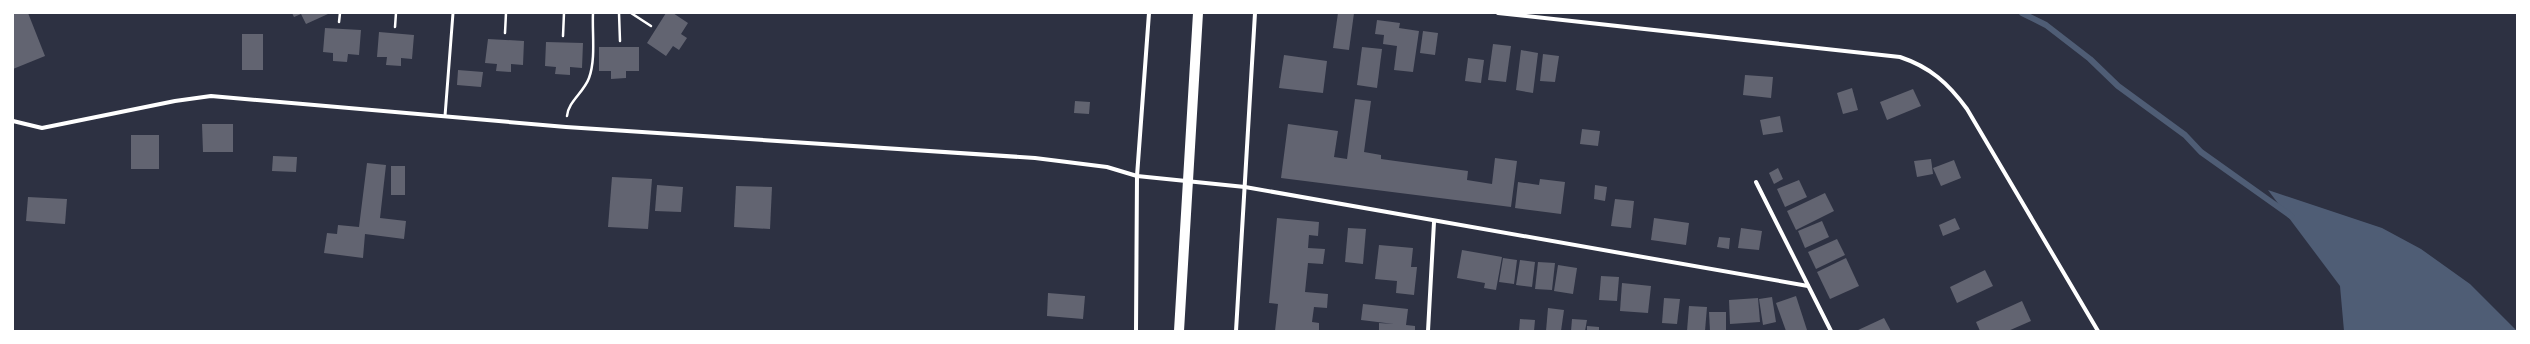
<svg xmlns="http://www.w3.org/2000/svg" width="2530" height="344" viewBox="0 0 2530 344" font-family="Quicksand,sans-serif">
<rect width="100%" height="100%" fill="#2d3142"/>
<polygon fill="#4f5d75" points="2268,190 2382,228 2421,249 2470,284 2517,331 2344,331 2340,286"/>
<g fill="none" stroke-linecap="round" stroke-linejoin="round">
<polyline stroke="#4f5d75" stroke-width="6" points="2022,13 2046,25 2090,59 2118,86 2185,135 2201,152 2291,216"/>
</g>
<g fill="#626471">
<polygon points="13,13 28,13 45,56 13,69"/>
<polygon points="292,13 327,13 328,14 306,24 301,14 294,17"/>
<polygon points="666,13 673,13 688,23 681,34 687,38 679,50 673,46 666,56 647,43"/>
<polygon points="1338,13 1354,13 1349,50 1333,48"/>
<polygon points="1377,20 1400,23 1399,28 1419,31 1413,72 1394,70 1397,46 1383,44 1384,35 1375,34"/>
<polygon points="325,28 361,30 359,55 348,54 347,62 333,61 333,53 323,52"/>
<polygon points="1423,31 1438,33 1435,55 1420,53"/>
<polygon points="379,32 414,35 412,59 401,58 401,66 386,65 387,57 377,57"/>
<rect x="242" y="34" width="21" height="36"/>
<polygon points="488,39 524,41 523,65 511,64 511,72 496,71 497,64 485,63"/>
<polygon points="546,42 583,43 582,68 570,67 570,75 555,74 556,67 545,66"/>
<polygon points="1493,44 1511,46 1506,82 1488,80"/>
<polygon points="599,47 639,47 639,71 626,71 626,78 611,79 611,71 599,71"/>
<polygon points="1362,47 1382,49 1377,88 1357,85"/>
<polygon points="1521,50 1538,53 1533,93 1516,90"/>
<polygon points="1543,54 1559,56 1555,82 1540,81"/>
<polygon points="1284,55 1327,61 1323,93 1279,88"/>
<polygon points="1468,58 1484,60 1481,83 1465,81"/>
<polygon points="458,70 483,72 481,87 457,85"/>
<polygon points="1745,75 1773,77 1771,98 1743,95"/>
<polygon points="1852,88 1858,110 1843,114 1837,93"/>
<polygon points="1913,89 1921,106 1887,120 1880,102"/>
<polygon points="1355,99 1371,101 1364,152 1381,155 1381,159 1468,171 1467,180 1492,184 1495,158 1517,161 1511,207 1281,178 1288,124 1338,131 1334,157 1347,159"/>
<polygon points="1075,101 1090,102 1089,114 1074,113"/>
<polygon points="1780,116 1783,132 1763,135 1760,120"/>
<polygon points="202,124 233,124 233,152 203,152"/>
<polygon points="1582,129 1600,131 1598,146 1580,144"/>
<rect x="131" y="135" width="28" height="34"/>
<polygon points="273,156 297,157 296,172 272,171"/>
<polygon points="1931,159 1933,174 1917,177 1914,161"/>
<polygon points="1954,160 1961,178 1941,186 1933,168"/>
<polygon points="367,163 386,165 380,218 406,221 404,239 365,234 363,258 324,253 327,233 337,234 338,225 359,227"/>
<rect x="391" y="166" width="14" height="29"/>
<polygon points="1778,168 1783,179 1774,184 1769,173"/>
<polygon points="612,177 652,179 648,229 608,227"/>
<polygon points="1540,179 1565,182 1561,214 1515,208 1518,182 1539,185"/>
<polygon points="1799,180 1807,197 1785,207 1777,189"/>
<polygon points="657,185 683,187 681,212 655,211"/>
<polygon points="1595,185 1607,187 1605,201 1594,199"/>
<polygon points="736,186 772,187 770,229 734,227"/>
<polygon points="1825,193 1834,211 1796,230 1787,211"/>
<polygon points="28,197 67,199 65,224 26,221"/>
<polygon points="1615,199 1634,201 1631,228 1611,226"/>
<polygon points="1277,218 1319,222 1318,236 1309,235 1308,248 1325,249 1323,264 1308,263 1305,292 1328,294 1327,308 1314,307 1312,322 1319,323 1319,331 1275,331 1278,304 1269,303"/>
<polygon points="1654,218 1689,223 1686,245 1651,240"/>
<polygon points="1955,218 1960,229 1943,236 1939,225"/>
<polygon points="1822,221 1829,237 1805,248 1798,231"/>
<polygon points="1348,228 1366,229 1363,264 1345,262"/>
<polygon points="1741,228 1762,231 1759,250 1738,248"/>
<polygon points="1719,237 1730,238 1729,249 1717,247"/>
<polygon points="1837,239 1845,255 1816,269 1808,252"/>
<polygon points="1379,245 1413,248 1411,267 1417,267 1414,295 1396,293 1397,281 1375,279"/>
<polygon points="1462,250 1502,257 1496,290 1484,288 1485,283 1457,278"/>
<polygon points="1503,258 1517,260 1514,284 1499,282"/>
<polygon points="1846,258 1859,286 1830,299 1817,272"/>
<polygon points="1520,260 1535,262 1532,287 1516,285"/>
<polygon points="1538,262 1555,263 1552,290 1535,289"/>
<polygon points="1558,265 1577,268 1573,294 1554,291"/>
<polygon points="1985,270 1993,286 1957,303 1950,287"/>
<polygon points="1601,276 1619,277 1617,301 1599,300"/>
<polygon points="1622,283 1651,286 1648,313 1620,311"/>
<polygon points="1048,293 1085,296 1083,319 1047,316"/>
<polygon points="1796,296 1807,330 1786,331 1776,303"/>
<polygon points="1772,297 1776,322 1763,325 1759,299"/>
<polygon points="1664,298 1680,299 1677,324 1662,323"/>
<polygon points="1758,298 1760,322 1730,324 1729,300"/>
<polygon points="2022,301 2031,321 2008,331 1980,331 1976,322"/>
<polygon points="1363,304 1408,309 1406,325 1415,326 1415,331 1379,331 1379,323 1394,324 1361,320"/>
<polygon points="1689,306 1707,307 1705,331 1687,331"/>
<polygon points="1548,308 1564,310 1561,331 1546,331"/>
<polygon points="1709,312 1726,312 1726,331 1710,331"/>
<polygon points="1884,318 1891,331 1856,331"/>
<polygon points="1520,319 1535,320 1534,331 1519,331"/>
<polygon points="1572,319 1587,320 1585,331 1571,331"/>
<polygon points="1587,326 1599,327 1599,331 1587,331"/>
</g>
<g fill="none" stroke-linecap="round" stroke-linejoin="round">
<g stroke="#fff" stroke-width="2.5">
<polyline points="619,13 620,41"/>
<polyline points="631,13 651,26"/>
<polyline points="339,22 340,13"/>
<polyline points="395,27 396,13"/>
<polyline points="505,33 506,13"/>
<polyline points="563,36 564,13"/>
<path d="M567,116C568,102 584,92 589,78C596,59 592,33 593,13"/>
</g>
<polyline stroke="#fff" stroke-width="3" points="445,116 453,13"/>
<g stroke="#fff" stroke-width="4">
<path d="M1498,13L1900,57C1930,67 1948,83 1967,109L2098,331"/>
<polyline points="13,121 42,128 175,101 211,96 566,127 1035,158 1107,167 1137,176 1245,187 1808,286"/>
<polyline points="1756,182 1831,331"/>
<polyline points="1136,331 1137,176 1149,13"/>
<polyline points="1236,331 1255,13"/>
<polyline points="1428,331 1434,222"/>
</g>
<polyline stroke="#fff" stroke-width="10" points="1179,331 1198,13"/>
</g>
<rect width="2530" height="344" fill="none" stroke="#ffffff" stroke-width="28"/>
</svg>
